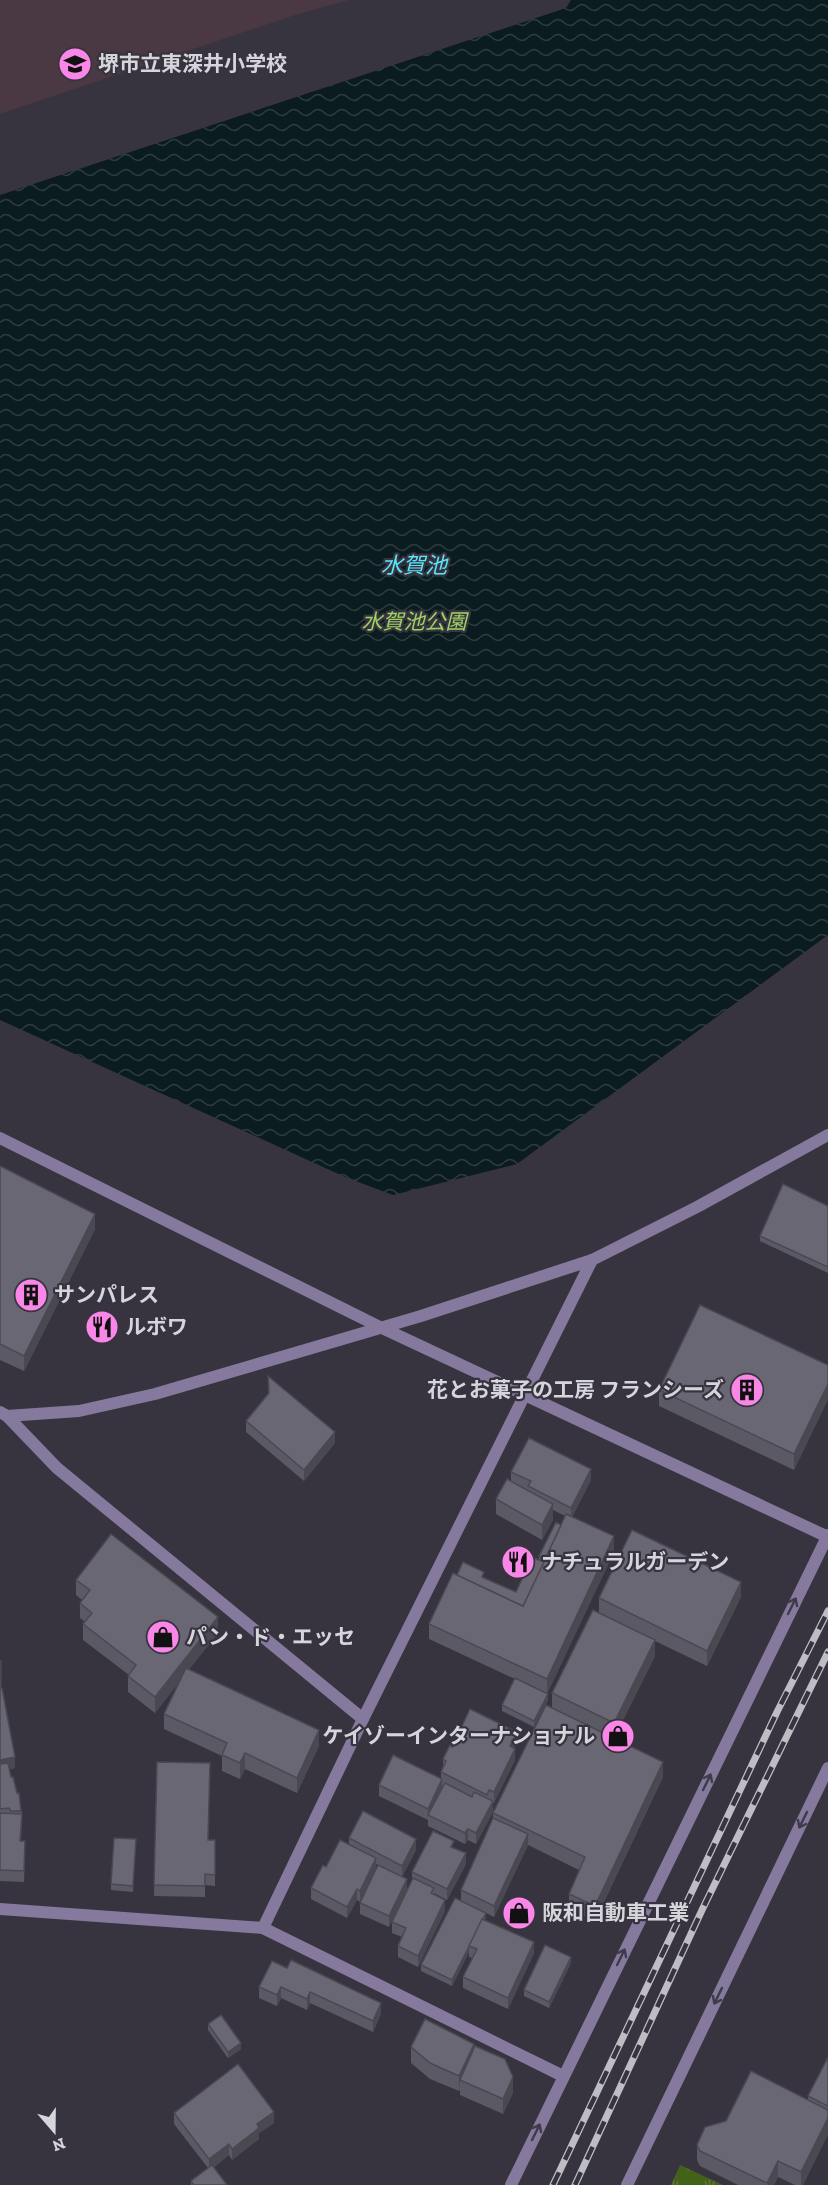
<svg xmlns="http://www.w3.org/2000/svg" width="828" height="2185" viewBox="0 0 828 2185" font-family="'Zilla Slab','Noto Sans JP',serif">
<defs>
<pattern id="park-tufts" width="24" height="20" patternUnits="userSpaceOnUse" patternTransform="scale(1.5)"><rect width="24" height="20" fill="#426119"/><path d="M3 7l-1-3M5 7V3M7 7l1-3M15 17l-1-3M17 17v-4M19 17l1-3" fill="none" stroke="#5d773a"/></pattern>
<pattern id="water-waves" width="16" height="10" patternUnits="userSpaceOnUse" patternTransform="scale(1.5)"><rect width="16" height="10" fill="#0a1c1f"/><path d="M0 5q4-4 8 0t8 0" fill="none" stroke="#2d3c3f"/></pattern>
</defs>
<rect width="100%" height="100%" fill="#37343f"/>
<polygon fill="#4a3842" points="0,0 349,0 298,14 0,114"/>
<polygon fill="url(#park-tufts)" points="680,2165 723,2185 671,2185"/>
<polygon fill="url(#water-waves)" points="571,0 828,0 828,935 517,1164 393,1195 345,1177 0,1020 0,195 566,8"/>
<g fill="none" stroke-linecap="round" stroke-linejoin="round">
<g stroke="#857a9d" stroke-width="12">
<polyline points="0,1412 7,1416 79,1411 155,1394 421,1316 592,1260 697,1207 828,1135"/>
<polyline points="7,1416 57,1468 363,1719"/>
<polyline points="263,1928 363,1719 592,1260"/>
</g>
<g stroke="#857a9d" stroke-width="12">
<polyline points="0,1138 380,1327 828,1537"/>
<polyline points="0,1909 263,1928 563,2076"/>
<polyline points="511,2185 828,1535"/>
<polyline points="627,2185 828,1768"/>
</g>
<defs>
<g id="rail">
<polyline points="553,2185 777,1712 828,1611"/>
<polyline points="575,2185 702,1910 828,1652"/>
</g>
</defs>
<use href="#rail" stroke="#bebdc4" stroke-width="7"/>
<use href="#rail" stroke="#37343f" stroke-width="4.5" stroke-dasharray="14" stroke-linecap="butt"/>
</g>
<g fill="#5b5964" fill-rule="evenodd">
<polygon points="0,1166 95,1229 24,1371 0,1360"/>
<polygon points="828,1206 828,1273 760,1241 760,1236"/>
<polygon points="828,1365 828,1399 794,1470 659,1406 659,1390"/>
<polygon points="268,1376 335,1443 304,1481 246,1432 246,1421 268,1394"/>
<polygon points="511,1472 591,1480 572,1517 614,1552 547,1694 548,1700 534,1727 502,1711 502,1705 515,1679 429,1639 429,1624 457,1575 484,1578 516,1592 539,1559 539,1556 561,1525 565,1516 553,1510 553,1520 542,1540 496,1514 496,1499 511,1481"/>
<polygon points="76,1580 218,1633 189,1669 319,1746 297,1793 245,1769 240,1779 222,1771 222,1756 164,1729 164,1714 179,1682 155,1713 128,1692 128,1676 129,1675 83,1640 83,1624 85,1622 80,1618 80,1603 82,1600 76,1595"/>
<polygon points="741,1597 707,1666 655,1641 655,1656 614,1738 663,1777 595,1921 569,1910 569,1894 579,1870 528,1845 494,1917 486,1913 485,1920 534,1953 508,2009 463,1988 463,1977 472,1958 469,1957 469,1952 452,1986 421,1971 421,1965 461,1901 461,1890 493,1818 493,1813 552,1708 552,1693 599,1613 599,1598"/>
<polygon points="0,1661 1,1688 15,1768 9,1769 11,1777 17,1793 19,1793 22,1814 21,1841 25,1852 24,1882 0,1881"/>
<polygon points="517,1743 514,1748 515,1760 494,1803 493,1803 493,1812 476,1844 468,1840 465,1844 428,1826 428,1820 379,1796 379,1785 441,1778 441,1772 443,1767 443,1759 452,1747"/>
<polygon points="157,1762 209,1840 215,1840 215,1886 205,1885 205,1897 154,1896"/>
<path d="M349,1838L416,1850L402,1877L407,1890L389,1927L360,1914V1902L357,1900L347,1918L311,1899V1888L326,1867L349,1844ZM376,1864L392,1872L376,1869Z"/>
<polygon points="136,1839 133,1892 111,1890 111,1884"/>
<polygon points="454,1848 466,1864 447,1900 434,1893 445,1911 418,1967 398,1957 398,1946 402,1937 392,1933 392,1922 412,1880 412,1872"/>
<polygon points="272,1961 381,2014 373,2032 310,2003 307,2010 281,1998 277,2006 259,1998 259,1987"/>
<polygon points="571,1963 549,2008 524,1996 524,1990"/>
<polygon points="208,2024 241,2049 228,2058 208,2030"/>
<polygon points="411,2047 474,2048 513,2093 503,2114 460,2095 460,2090 459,2091 430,2079 411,2063"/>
<polygon points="828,2057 828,2134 803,2185 795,2185 778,2177 774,2185 738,2185 700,2166 697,2160 697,2145 808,2100 808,2096"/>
<polygon points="174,2113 274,2123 259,2133 259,2139 232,2160 229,2155 214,2167 227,2185 191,2185 191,2181 208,2168 174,2124"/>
</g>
<g fill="#4a4851">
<polygon points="95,1214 95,1229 24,1371 24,1356"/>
<polygon points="828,1384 828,1399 794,1470 794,1454"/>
<polygon points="335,1432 335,1443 304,1481 304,1470"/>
<polygon points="591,1469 591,1480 571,1519 571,1508"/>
<polygon points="553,1504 553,1520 542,1540 542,1525"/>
<polygon points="614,1536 614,1552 547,1694 547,1679"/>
<polygon points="741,1582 741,1597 707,1666 707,1651"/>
<polygon points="218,1617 218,1633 155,1713 155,1697"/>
<polygon points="655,1640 655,1656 614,1738 614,1723"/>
<polygon points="548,1694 548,1700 534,1727 534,1721"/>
<polygon points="319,1730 319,1746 297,1793 297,1778"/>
<polygon points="517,1732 517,1743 510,1757 510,1746"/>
<polygon points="515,1749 515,1760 494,1803 494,1792"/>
<polygon points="245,1753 245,1769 240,1779 240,1763"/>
<polygon points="15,1757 15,1768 0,1771 0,1760"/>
<polygon points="663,1762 663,1777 595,1921 595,1906"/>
<polygon points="442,1779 442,1790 428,1815 428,1820 428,1809"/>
<polygon points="493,1801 493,1812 476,1844 476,1833"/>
<polygon points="468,1829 468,1840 465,1844 465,1833"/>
<polygon points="528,1834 528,1845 494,1917 494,1906"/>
<polygon points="416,1839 416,1850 402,1877 402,1866"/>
<polygon points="466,1853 466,1864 447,1900 447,1889"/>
<polygon points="376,1858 376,1869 360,1902 360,1891"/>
<polygon points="407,1879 407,1890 389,1927 389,1916"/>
<polygon points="357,1889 357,1900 347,1918 347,1907"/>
<polygon points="445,1900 445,1911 418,1967 418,1956"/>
<polygon points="534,1942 534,1953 508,2009 508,1998"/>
<polygon points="469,1946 469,1952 452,1986 452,1980"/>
<polygon points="571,1957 571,1963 549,2008 549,2002"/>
<polygon points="281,1987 281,1998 277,2006 277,1995"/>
<polygon points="310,1992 310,2003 307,2010 307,1999"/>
<polygon points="381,2003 381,2014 373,2032 373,2021"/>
<polygon points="241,2043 241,2049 228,2058 228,2052"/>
<polygon points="474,2044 474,2060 460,2080 459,2091 459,2076"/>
<polygon points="513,2077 513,2093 503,2114 503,2099"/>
<polygon points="274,2112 274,2123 259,2133 259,2139 232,2160 232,2149 257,2124"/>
<polygon points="828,2118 828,2134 803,2185 801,2185 801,2172"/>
<polygon points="229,2144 229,2155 209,2170 209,2159"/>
<polygon points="778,2161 778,2177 774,2185 767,2185"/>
</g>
<g fill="#6a6774" stroke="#4a4851" stroke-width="1.5">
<polygon points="0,1166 95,1214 24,1356 0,1344"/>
<polygon points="783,1184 828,1206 828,1267 760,1236"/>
<polygon points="700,1305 828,1365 828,1384 794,1454 659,1390"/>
<polygon points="268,1376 335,1432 304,1470 246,1421 269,1393"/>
<polygon points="529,1438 591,1469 571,1508 528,1486 531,1481 511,1472"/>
<polygon points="507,1479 553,1504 542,1525 496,1499"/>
<polygon points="566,1514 614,1536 547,1679 429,1624 453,1573 523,1606"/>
<polygon points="556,1522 561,1525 545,1559 539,1556"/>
<polygon points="632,1530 741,1582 707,1651 599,1598"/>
<polygon points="111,1534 218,1617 155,1697 128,1676 136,1665 83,1624 92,1613 80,1603 90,1590 76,1580"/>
<polygon points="532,1557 544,1562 523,1606 457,1575 463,1562 484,1572 482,1577 516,1592"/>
<polygon points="593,1610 655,1640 614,1723 552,1693"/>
<rect x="0" y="1661" width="1" height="23"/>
<polygon points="186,1668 319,1730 297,1778 245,1753 240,1763 222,1755 227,1743 164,1714"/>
<polygon points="515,1678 548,1694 534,1721 502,1705"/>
<polygon points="0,1688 2,1688 15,1757 0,1760"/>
<polygon points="546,1705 663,1762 595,1906 569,1894 585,1857 493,1813"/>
<polygon points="470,1709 517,1732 510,1746 515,1749 494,1792 489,1790 487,1795 441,1772 446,1761 443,1759 450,1745 452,1747"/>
<polygon points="393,1755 442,1779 428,1809 379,1785"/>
<polygon points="157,1762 210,1763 208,1840 215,1840 215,1875 205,1874 205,1886 154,1885"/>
<polygon points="8,1763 11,1777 13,1777 17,1793 19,1793 21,1811 11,1811 9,1808 0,1809 0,1764"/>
<polygon points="445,1783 472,1797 474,1792 493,1801 476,1833 468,1829 465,1833 428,1815"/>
<polygon points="363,1811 416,1839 402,1866 349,1838"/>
<polygon points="0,1813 22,1814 20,1841 25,1841 24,1871 0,1870"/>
<polygon points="493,1818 528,1834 494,1906 461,1890"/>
<polygon points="433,1831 454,1841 451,1847 466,1853 447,1889 412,1872"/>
<polygon points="114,1838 136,1839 133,1886 111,1884"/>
<polygon points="340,1840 376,1858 360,1891 357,1889 347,1907 311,1888 323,1865 326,1867"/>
<polygon points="378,1865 407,1879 389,1916 360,1903"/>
<polygon points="413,1878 434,1888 431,1893 445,1900 418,1956 398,1946 406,1928 392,1922"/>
<polygon points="455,1898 486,1913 452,1980 421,1965"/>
<polygon points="482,1919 534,1942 508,1998 463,1977 477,1949 469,1946"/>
<polygon points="545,1945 571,1957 549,2002 524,1990"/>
<polygon points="291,1960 381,2003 373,2021 310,1992 307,1999 281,1987 277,1995 259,1987 272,1961 287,1968"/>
<polygon points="221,2015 241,2043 228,2052 208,2024"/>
<polygon points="425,2019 474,2044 459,2076 430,2063 411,2047"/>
<polygon points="475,2046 505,2059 513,2077 503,2099 460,2080"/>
<polygon points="828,2057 828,2106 808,2096"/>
<polygon points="238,2064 274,2112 257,2124 259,2128 232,2149 229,2144 209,2159 174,2113"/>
<polygon points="751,2071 828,2110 828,2118 801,2172 778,2161 767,2183 700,2151 697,2145 705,2127 726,2121"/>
<polygon points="212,2165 227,2185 194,2185 191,2181"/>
</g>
<defs><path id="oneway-shaft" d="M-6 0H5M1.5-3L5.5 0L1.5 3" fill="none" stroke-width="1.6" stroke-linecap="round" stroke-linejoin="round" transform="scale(1.5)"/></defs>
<g stroke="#3f3b48">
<use href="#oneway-shaft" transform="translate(792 1606) rotate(-64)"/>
<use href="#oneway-shaft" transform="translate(707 1782) rotate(-64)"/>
<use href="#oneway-shaft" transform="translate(803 1820) rotate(116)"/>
<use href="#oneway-shaft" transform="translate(621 1957) rotate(-64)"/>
<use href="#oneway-shaft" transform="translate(718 1996) rotate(116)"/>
<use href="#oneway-shaft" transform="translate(536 2132) rotate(-64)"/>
</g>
<defs>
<symbol id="school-disc" viewBox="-11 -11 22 22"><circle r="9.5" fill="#fa87e8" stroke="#37343f"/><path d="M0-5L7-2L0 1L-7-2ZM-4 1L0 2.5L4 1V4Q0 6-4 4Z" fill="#111"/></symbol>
<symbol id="building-disc" viewBox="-11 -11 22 22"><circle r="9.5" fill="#fa87e8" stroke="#37343f"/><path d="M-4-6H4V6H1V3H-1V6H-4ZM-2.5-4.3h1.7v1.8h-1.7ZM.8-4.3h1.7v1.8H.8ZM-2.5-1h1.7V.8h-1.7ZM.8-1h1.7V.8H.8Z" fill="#111"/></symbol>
<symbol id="restaurant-disc" viewBox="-11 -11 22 22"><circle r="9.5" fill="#fa87e8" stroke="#37343f"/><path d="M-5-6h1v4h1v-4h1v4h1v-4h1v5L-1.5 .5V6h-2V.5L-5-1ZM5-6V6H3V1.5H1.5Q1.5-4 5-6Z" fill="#111"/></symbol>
<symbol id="shop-disc" viewBox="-11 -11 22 22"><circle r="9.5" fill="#fa87e8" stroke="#37343f"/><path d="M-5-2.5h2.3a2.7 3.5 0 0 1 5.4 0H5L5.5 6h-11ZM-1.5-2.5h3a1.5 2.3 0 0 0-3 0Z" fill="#111"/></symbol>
</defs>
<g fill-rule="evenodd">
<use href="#school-disc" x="56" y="45" width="38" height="38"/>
<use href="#building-disc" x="12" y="1276" width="38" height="38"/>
<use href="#restaurant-disc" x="83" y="1308" width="38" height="38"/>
<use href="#building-disc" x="728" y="1371" width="38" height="38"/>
<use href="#restaurant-disc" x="499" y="1543" width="38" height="38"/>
<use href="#shop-disc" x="144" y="1618" width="38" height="38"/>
<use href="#shop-disc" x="599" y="1717" width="38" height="38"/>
<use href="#shop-disc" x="500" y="1894" width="38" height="38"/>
</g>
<g text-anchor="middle" stroke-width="4.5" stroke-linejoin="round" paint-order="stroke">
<g font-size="21" font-weight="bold" fill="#d6d5dc" stroke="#37343f" text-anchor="start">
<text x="98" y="71">堺市立東深井小学校</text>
<text x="54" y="1302">サンパレス</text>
<text x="125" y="1334">ルボワ</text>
<text x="724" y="1397" text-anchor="end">花とお菓子の工房 フランシーズ</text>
<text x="541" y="1569">ナチュラルガーデン</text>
<text x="186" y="1644">パン・ド・エッセ</text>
<text x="595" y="1743" text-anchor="end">ケイゾーインターナショナル</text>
<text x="542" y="1920">阪和自動車工業</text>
</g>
<g font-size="21" font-style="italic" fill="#9ed263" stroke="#37343f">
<text x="414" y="629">水賀池公園</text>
</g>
<g font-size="22" font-style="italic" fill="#5be5fa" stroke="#37343f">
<text x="414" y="573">水賀池</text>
</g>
</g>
<g transform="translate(54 2131) rotate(160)" stroke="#37343f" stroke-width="4.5" paint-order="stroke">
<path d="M0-4.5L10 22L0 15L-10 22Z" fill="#d6d5dc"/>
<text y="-9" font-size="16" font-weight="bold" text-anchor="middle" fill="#d6d5dc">N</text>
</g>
</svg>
